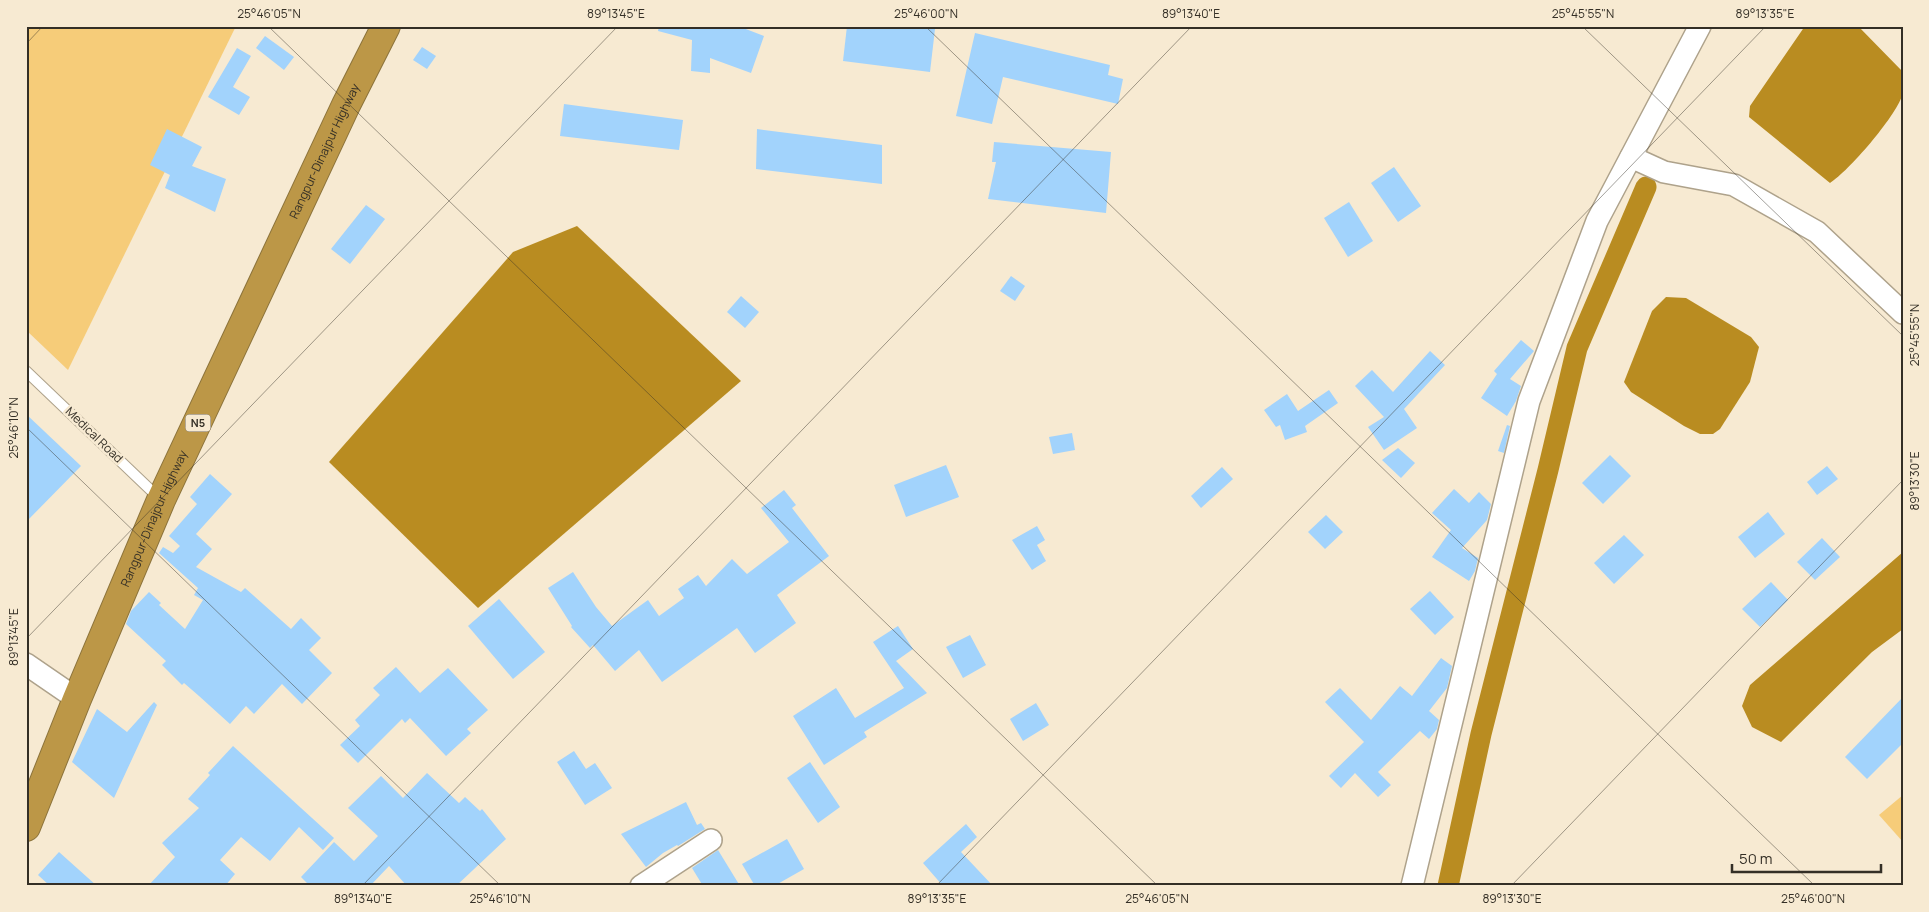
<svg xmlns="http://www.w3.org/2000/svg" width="1929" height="912" viewBox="0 0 1929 912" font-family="Manrope,sans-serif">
<rect width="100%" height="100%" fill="#f7ead2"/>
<g fill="#f6cc79">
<polygon points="26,26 236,26 68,370 26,330"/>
<polygon points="1903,795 1903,842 1879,815"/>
</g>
<g fill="#b98c21">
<path d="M1805,26H1858L1903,72C1903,80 1904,89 1902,96C1895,117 1849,171 1830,183L1749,117L1750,106Z"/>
<polygon points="577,226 741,381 478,608 329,462 513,252"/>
<polygon points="1666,297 1686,298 1751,337 1759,347 1750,382 1720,429 1713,434 1700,434 1684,426 1631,392 1624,382 1652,311"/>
<polygon points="1903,552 1903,629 1872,652 1781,742 1752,727 1742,706 1750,685"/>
</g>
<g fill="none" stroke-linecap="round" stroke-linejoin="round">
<polyline stroke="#b98c21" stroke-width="21" points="1448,886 1481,734 1548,470 1577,348 1646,187"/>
</g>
<g fill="#a2d3fc">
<polygon points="659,26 738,26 764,36 751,73 710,58 710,73 691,71 692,40 658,31"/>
<polygon points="847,26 915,26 935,29 930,72 843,61"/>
<polygon points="975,33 1110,65 1108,75 1123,79 1118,104 1003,77 992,124 956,116"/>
<polygon points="265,36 294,57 284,70 256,48"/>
<polygon points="422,47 436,56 427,69 413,60"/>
<polygon points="237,48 251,56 233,87 250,97 239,115 208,97"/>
<polygon points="564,104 683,120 679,150 560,136"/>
<polygon points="167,129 202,147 192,166 226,179 215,212 165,188 170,175 150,165"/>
<polygon points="757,129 882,145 882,184 756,169"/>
<polygon points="994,142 1111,152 1106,213 988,199 996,162 992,162"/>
<polygon points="1394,167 1421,206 1398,222 1371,183"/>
<polygon points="1349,202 1373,241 1348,257 1324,218"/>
<polygon points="366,205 385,219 350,264 331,249"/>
<polygon points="1011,276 1025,286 1015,301 1000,291"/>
<polygon points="741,296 759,312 745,328 727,312"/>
<polygon points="1521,340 1534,351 1510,379 1521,386 1516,401 1507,416 1481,398 1497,374 1494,371"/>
<polygon points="1430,351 1445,365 1404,409 1417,428 1384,450 1368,427 1384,417 1355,386 1372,370 1393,392"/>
<polygon points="1329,390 1338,403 1305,426 1307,432 1285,440 1280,425 1276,427 1264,410 1287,394 1298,411"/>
<polygon points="26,414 81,466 26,522"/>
<polygon points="1507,425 1510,426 1504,453 1498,451"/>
<polygon points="1072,433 1075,450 1053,454 1049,437"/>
<polygon points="1398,448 1415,463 1401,478 1382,460"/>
<polygon points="1610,455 1631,476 1603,504 1582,483"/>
<polygon points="946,465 959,497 906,517 894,485"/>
<polygon points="1827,466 1838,479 1817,495 1807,482"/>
<polygon points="1222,467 1233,479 1201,508 1191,496"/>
<polygon points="210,474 232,494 196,534 212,549 196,567 241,592 245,588 291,629 301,618 321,638 309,650 332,673 302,704 282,684 254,714 246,706 230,724 199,696 184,683 182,685 162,665 166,661 126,624 131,611 149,592 161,603 159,605 185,629 203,600 194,595 198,588 159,553 163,547 173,553 180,546 169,536 197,504 190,497"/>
<polygon points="1454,489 1469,503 1479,492 1491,504 1487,520 1462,548 1478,558 1475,571 1469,581 1432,557 1451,530 1432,513"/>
<polygon points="784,490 796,505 792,508 829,556 777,595 796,623 755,653 737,628 662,682 639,650 615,671 593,645 590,648 571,627 572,626 548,588 573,572 596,607 612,626 648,600 659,616 684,598 678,589 698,575 706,586 732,559 747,574 789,542 761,508"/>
<polygon points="1768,512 1785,534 1755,558 1738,537"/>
<polygon points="1326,515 1343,532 1325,549 1308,532"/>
<polygon points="1037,526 1045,540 1037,545 1046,561 1032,570 1012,540"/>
<polygon points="1624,535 1644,555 1614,584 1594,563"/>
<polygon points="1822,538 1840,557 1815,580 1797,562"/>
<polygon points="1771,582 1788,600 1760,627 1742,609"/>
<polygon points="1430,591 1454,617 1435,635 1410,609"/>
<polygon points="499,599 545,652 513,679 468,626"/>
<polygon points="898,626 913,649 896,661 927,693 864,732 867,737 824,765 793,716 836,688 855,718 904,688 873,642"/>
<polygon points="970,635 986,665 963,678 946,647"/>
<polygon points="1441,658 1452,666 1447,688 1429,711 1439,720 1437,729 1429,739 1420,731 1378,772 1391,785 1378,797 1355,773 1341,788 1329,776 1364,742 1325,702 1340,688 1371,720 1400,686 1412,696"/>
<polygon points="396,667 420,693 448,668 488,710 467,729 471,733 446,756 410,718 405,723 402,719 358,763 340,745 360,726 355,720 380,695 373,688"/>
<polygon points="1903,697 1903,743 1867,779 1845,757"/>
<polygon points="154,702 157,705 114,798 72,762 97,709 127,732"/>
<polygon points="1036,703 1049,725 1023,741 1010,719"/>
<polygon points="233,746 334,838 323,850 299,827 270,861 241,837 220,860 235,874 225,886 148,886 175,857 162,843 199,808 188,799 210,775 208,773"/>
<polygon points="574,751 586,769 595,763 612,788 585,805 557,762"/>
<polygon points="810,762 840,807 818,823 787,778"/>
<polygon points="427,773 459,803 465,797 480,811 482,809 506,839 456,886 407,886 389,866 370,886 310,886 301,877 334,842 354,861 378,836 348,808 381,776 403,798"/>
<polygon points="686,802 697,825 701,823 705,829 678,846 677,845 663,853 646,867 621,834"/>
<polygon points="966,824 977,837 961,852 993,886 943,886 923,863"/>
<polygon points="787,839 804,869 774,886 755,886 742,864"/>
<polygon points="718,850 740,886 703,886 692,868"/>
<polygon points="59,852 97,886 50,886 38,875"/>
</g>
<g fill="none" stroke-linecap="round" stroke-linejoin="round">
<defs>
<polyline id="lane" points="26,371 159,498"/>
<g id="street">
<polyline points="1631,157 1664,172 1734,185 1817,232 1903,313"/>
<polyline points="26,664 77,699"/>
<polyline points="641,886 711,840"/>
<polyline points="1412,886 1529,401 1597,221 1700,26"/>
</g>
<g id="highway">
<path id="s1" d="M26,827L77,699L161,500L346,105L386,26"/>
</g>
</defs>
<use href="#lane" stroke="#aea28b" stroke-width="12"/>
<use href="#street" stroke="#aea28b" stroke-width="24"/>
<use href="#highway" stroke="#8c733b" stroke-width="30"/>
<use href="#lane" stroke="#fff" stroke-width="10"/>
<use href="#street" stroke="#fff" stroke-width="21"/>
<use href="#highway" stroke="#bc9747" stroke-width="28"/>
</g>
<path fill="none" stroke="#342f26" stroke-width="1" stroke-opacity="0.45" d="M268,26L1158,886M925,26L1815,886M1582,26L1903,336M26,44L43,26M26,427L501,886M26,639L618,26M362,886L1192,26M936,886L1766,26M1511,886L1903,480"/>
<g text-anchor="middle" stroke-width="5" stroke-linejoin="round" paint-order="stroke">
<rect fill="#f7ead2" stroke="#6e675a" stroke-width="1" x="185.5" y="414.5" width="25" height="17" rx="4"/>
<g font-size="11" font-weight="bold" fill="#342f26">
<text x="198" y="427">N5</text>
</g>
<g font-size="12" fill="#342f26" stroke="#f7ead2">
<text dy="4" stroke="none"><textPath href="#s1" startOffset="739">Rangpur-Dinajpur Highway</textPath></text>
<text transform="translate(94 435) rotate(44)" y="4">Medical Road</text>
<text dy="4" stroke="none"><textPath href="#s1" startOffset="334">Rangpur-Dinajpur Highway</textPath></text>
</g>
</g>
<rect width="1929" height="912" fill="none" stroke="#f7ead2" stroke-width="55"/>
<path d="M1732 864v8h149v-8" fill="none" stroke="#342f26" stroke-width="2.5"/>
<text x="1739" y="864" font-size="15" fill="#342f26" stroke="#f7ead2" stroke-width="4" paint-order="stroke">50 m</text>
<rect x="28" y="28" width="1874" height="856" fill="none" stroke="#342f26" stroke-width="2"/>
<g font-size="12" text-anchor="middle" fill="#342f26">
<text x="269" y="18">25°46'05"N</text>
<text x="616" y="18">89°13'45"E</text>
<text x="926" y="18">25°46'00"N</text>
<text x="1191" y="18">89°13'40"E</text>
<text x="1583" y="18">25°45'55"N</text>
<text x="1765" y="18">89°13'35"E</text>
<text transform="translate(1915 335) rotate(-90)" y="4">25°45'55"N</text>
<text transform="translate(14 428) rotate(-90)" y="4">25°46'10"N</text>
<text transform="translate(1915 481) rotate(-90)" y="4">89°13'30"E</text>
<text transform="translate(14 637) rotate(-90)" y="4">89°13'45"E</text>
<text x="363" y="903">89°13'40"E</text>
<text x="500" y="903">25°46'10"N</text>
<text x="937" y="903">89°13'35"E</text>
<text x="1157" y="903">25°46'05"N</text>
<text x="1512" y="903">89°13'30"E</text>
<text x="1813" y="903">25°46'00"N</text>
</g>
</svg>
